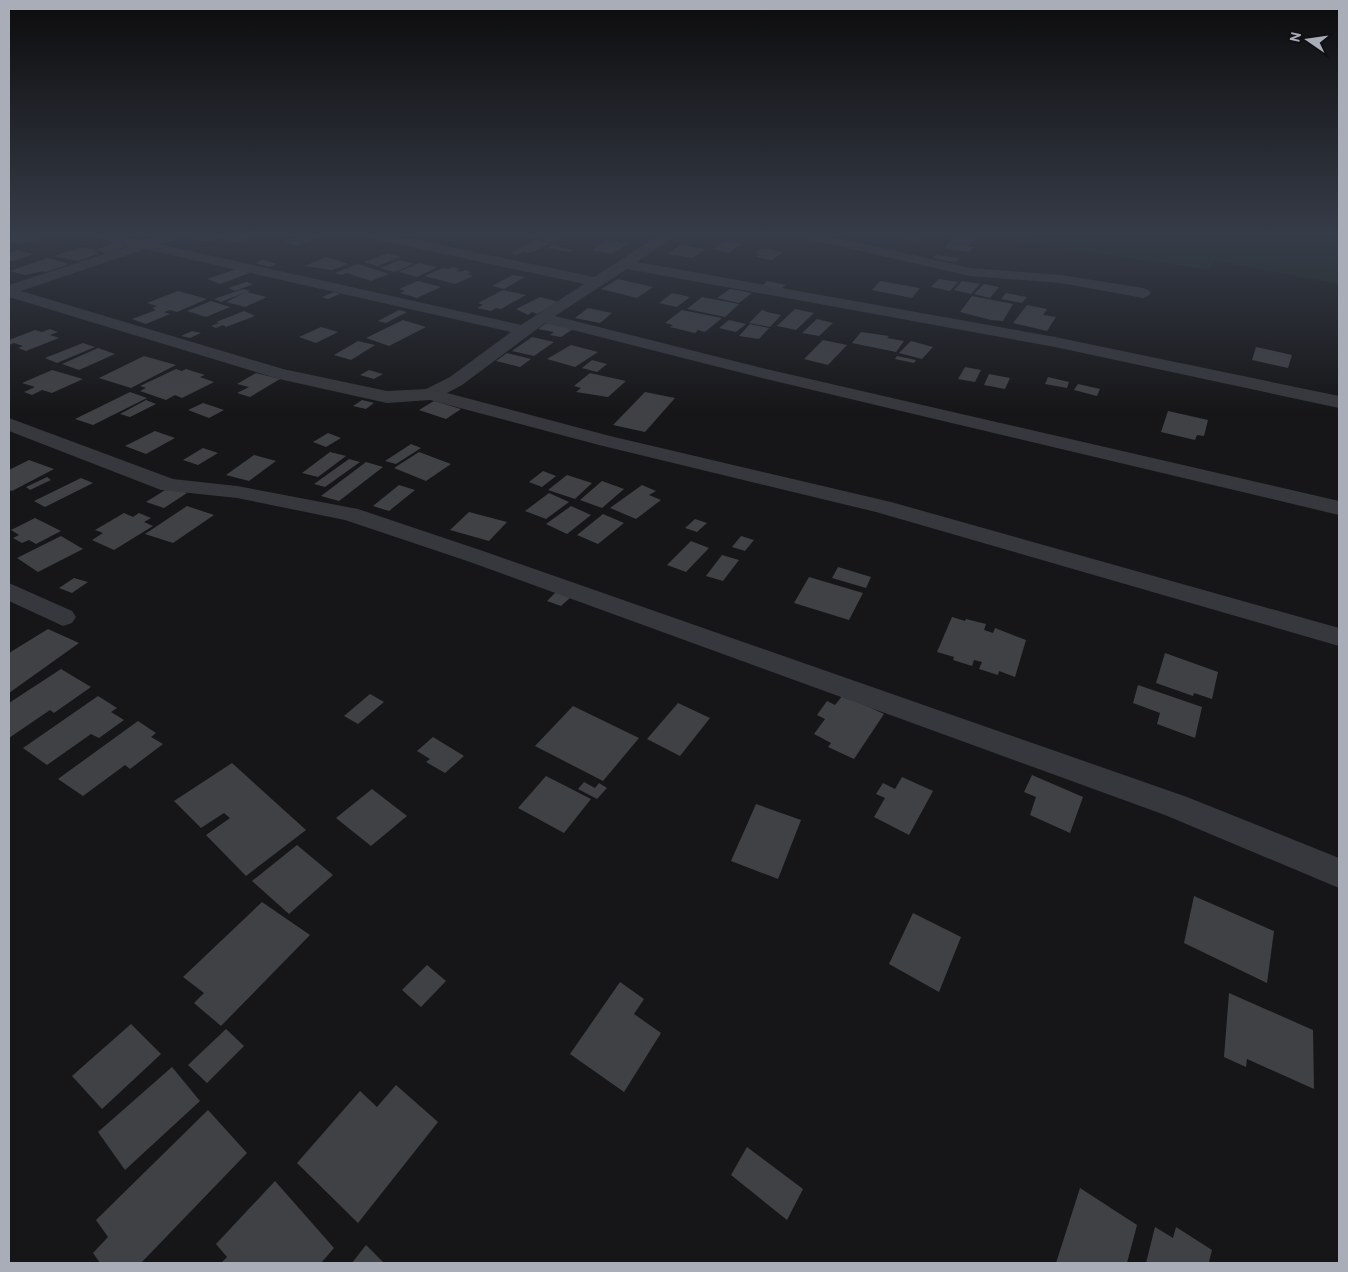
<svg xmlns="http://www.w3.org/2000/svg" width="1348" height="1272" viewBox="0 0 1348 1272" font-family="Overpass,sans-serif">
<rect width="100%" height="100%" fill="#161618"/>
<polygon fill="#1e261f" points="1031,234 1339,234 1339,284 1215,261 1209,270 1026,243"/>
<g fill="#404145">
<polygon points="27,234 54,234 54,235 21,244 9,240"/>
<polygon points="200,234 230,234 210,242 192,239"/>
<polygon points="235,234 257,234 237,242 223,239"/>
<polygon points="304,234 318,237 298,246 284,242"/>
<polygon points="521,234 545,234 536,239 519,235"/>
<polygon points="909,234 921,236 916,241 904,239"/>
<polygon points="956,234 976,238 970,245 949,241"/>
<polygon points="550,235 561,237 553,242 541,239"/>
<polygon points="537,240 552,243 530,253 523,252 517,255 510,253"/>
<polygon points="607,240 628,244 612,254 592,250"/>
<polygon points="725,241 742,244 729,253 712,249"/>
<polygon points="949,242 975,247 969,252 944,248"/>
<polygon points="115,243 126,246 105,254 97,249"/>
<polygon points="552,245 574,250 569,252 547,248"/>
<polygon points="681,245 705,249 693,258 668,254"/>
<polygon points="82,247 98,251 94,252 99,253 78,261 54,256"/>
<polygon points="762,248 783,252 772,260 756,257 760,254 755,253"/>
<polygon points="17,250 33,254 13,261 9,260 9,253"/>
<polygon points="388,253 401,257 377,266 364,262"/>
<polygon points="936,255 959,258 956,262 933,258"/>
<polygon points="326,257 348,264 332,270 305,266"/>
<polygon points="48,258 69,264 46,272 43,271 25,275 10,271"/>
<polygon points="263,260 277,264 269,267 255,263"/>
<polygon points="400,260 414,264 394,272 380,268"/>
<polygon points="419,263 437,267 417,277 399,272"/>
<polygon points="358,264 389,274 371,281 347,273 341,275 335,273"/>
<polygon points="453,267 460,269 456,271 460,272 465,270 472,272 467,274 473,276 455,284 425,276 443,268 448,269"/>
<polygon points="239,268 252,272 220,284 207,279"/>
<polygon points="513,275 525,277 504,289 492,286"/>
<polygon points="618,279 653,287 637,298 601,289"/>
<polygon points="939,279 958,282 950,291 931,287"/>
<polygon points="418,281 441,287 417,298 400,293 405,291 399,289"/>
<polygon points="767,281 786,285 780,289 762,286"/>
<polygon points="880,281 920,288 912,298 872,290"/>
<polygon points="962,281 980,284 971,294 954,290"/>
<polygon points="246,282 253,284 235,291 228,288"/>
<polygon points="984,284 999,287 990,298 974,294"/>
<polygon points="243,289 250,291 247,292 267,297 245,307 226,302 246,292 221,302 214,299"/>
<polygon points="730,289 752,293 739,303 717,298"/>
<polygon points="503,290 526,295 501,309 496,308 491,311 477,308 483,305 478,303"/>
<polygon points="178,291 207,299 177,312 170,310 164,312 170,314 146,324 132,319 156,310 152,308 157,306 147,303"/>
<polygon points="334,292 340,294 328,299 322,297"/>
<polygon points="672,293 690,297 677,307 659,303"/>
<polygon points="1006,293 1027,297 1022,303 1001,299"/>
<polygon points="972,296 1013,304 1003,321 991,320 960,312"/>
<polygon points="540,297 559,302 537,314 532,312 528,315 516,309"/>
<polygon points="702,297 739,304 725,317 687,309"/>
<polygon points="211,301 230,307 206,317 187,311"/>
<polygon points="1027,305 1047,309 1043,315 1056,317 1047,331 1013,323"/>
<polygon points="588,308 612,313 600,323 575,318"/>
<polygon points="795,309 814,313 796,330 777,326"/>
<polygon points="399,310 407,312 386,323 378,321"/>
<polygon points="682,310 722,318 705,332 698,330 695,333 670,327 673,325 665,323"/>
<polygon points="762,310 767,312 781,315 770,327 749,323"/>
<polygon points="244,311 255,316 226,327 223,325 216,328 211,326 219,323 216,322"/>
<polygon points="817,319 833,323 819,336 802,333"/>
<polygon points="403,320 426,327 389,346 366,338"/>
<polygon points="729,320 746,324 736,332 719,328"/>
<polygon points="546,323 573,329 561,337 550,335 554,332 538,329"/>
<polygon points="750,324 769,328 759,339 739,336"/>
<polygon points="321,327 338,332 316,343 299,337"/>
<polygon points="50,329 58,332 50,335 59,338 26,351 18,348 23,346 14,343 9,345 9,340 35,330 42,332"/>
<polygon points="192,331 201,333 190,338 181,336"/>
<polygon points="861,332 889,336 887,338 904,341 896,352 852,343"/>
<polygon points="532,337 554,342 534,356 512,351"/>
<polygon points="823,340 847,345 828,365 804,359"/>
<polygon points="358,341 375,345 351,360 334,355"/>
<polygon points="911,341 933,347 922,359 899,353"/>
<polygon points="83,343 95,347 57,363 45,358"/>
<polygon points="571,345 598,352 575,367 547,359"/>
<polygon points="1256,347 1292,355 1288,368 1252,360"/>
<polygon points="98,348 115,354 79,370 62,364"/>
<polygon points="507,353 531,359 520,367 496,361"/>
<polygon points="144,356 176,365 131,388 99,378"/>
<polygon points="897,356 916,360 914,363 895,359"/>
<polygon points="592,360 607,364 597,372 582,368"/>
<polygon points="965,367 981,370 975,382 958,379"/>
<polygon points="176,369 182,371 186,369 205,375 200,377 214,382 182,398 175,395 166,400 140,391 146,388 140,386"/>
<polygon points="52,370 83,379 52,393 42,390 32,395 24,392 35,387 22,383"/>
<polygon points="369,370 383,374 374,379 360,375"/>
<polygon points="256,373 280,379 250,397 237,393 249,387 237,384"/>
<polygon points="590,373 626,381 608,397 576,392 581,388 574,386"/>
<polygon points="989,374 1010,378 1005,389 984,385"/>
<polygon points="1048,377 1069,382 1067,388 1045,384"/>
<polygon points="1078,384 1100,389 1097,396 1074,390"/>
<polygon points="130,392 147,398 93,425 75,419"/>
<polygon points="645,392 675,398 645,432 613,425"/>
<polygon points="146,400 156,404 130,417 120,414"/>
<polygon points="362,400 374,403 366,409 353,406"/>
<polygon points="434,401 461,409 446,419 419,410"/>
<polygon points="203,403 224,410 209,418 188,410"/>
<polygon points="1168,411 1208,420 1204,436 1197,435 1195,440 1161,432"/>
<polygon points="155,431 175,438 146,454 125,446"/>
<polygon points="328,433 341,438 326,447 313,442"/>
<polygon points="411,444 421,448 396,464 385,461"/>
<polygon points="203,448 218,453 198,465 183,460"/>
<polygon points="330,452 346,456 318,477 302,473"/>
<polygon points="419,452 451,464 426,481 394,468"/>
<polygon points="254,455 276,461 249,481 226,475"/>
<polygon points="349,459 360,462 325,487 314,484"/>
<polygon points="29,460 54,469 12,491 9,490 9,470"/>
<polygon points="366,462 383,467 339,501 321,496"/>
<polygon points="543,471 556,476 542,487 529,482"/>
<polygon points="567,475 592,483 575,499 548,490"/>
<polygon points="47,477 51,480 30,490 26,487"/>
<polygon points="81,478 93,483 45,507 34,501"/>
<polygon points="602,481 624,489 602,508 580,500"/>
<polygon points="399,485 415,490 389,511 373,506"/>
<polygon points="642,485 656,491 649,495 661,500 636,519 610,508"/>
<polygon points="170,487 187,493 164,508 146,502"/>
<polygon points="549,493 569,502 546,519 525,511"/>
<polygon points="187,506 214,515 173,543 145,534"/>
<polygon points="571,506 591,515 567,534 546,524"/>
<polygon points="469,512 507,522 489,541 450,530"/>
<polygon points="124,513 133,517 139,513 151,518 144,522 153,526 114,550 92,540 103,533 95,530"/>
<polygon points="603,514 624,523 598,544 577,535"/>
<polygon points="35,518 61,531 36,544 29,540 22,543 13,538 19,535 11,530"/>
<polygon points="695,519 707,523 697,532 685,528"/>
<polygon points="61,536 83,549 38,572 17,558"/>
<polygon points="741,536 754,540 745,551 732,547"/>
<polygon points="691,541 709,548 686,572 667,565"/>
<polygon points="722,555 739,560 723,581 706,576"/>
<polygon points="838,567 871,577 866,588 832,578"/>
<polygon points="809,577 863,593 849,620 794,603"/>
<polygon points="74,578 88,582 72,593 59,588"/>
<polygon points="557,591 571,597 561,606 547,601"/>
<polygon points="952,617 965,621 966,619 986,624 984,630 993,633 995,628 1026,640 1015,677 999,671 998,675 979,669 982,662 974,660 972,666 953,660 954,657 937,652"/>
<polygon points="48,629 79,643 9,693 9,653"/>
<polygon points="1165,653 1218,672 1212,699 1194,693 1193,696 1156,683"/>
<polygon points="61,669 91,687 54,713 50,710 9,738 9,703"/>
<polygon points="1138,685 1202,707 1195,738 1157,724 1160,713 1133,703"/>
<polygon points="370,694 384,702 358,724 344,716"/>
<polygon points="843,695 884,714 854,759 828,747 831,743 814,734 825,719 817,715 827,701 835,705"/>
<polygon points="98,696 117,708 111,712 124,720 99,738 91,734 47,765 23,748"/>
<polygon points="678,703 710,718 680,756 647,739"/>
<polygon points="573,706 639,738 603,781 535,746"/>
<polygon points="138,721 156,733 151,737 163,744 130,769 125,765 83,796 58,779"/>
<polygon points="433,737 464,756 445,773 426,762 430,759 417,751"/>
<polygon points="232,763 306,830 246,876 206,835 230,818 224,813 201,828 174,801"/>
<polygon points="1032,775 1083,797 1070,833 1030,815 1036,797 1024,792"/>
<polygon points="546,776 591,799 564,833 518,808"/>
<polygon points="902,777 933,791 909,835 874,817 885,798 876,794 883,783 895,789"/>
<polygon points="584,782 595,788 599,783 607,788 597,799 578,789"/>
<polygon points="372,789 407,816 371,846 336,818"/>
<polygon points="756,804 801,820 778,879 731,861"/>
<polygon points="297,845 333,875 289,914 252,881"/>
<polygon points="1194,896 1274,931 1267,983 1184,943"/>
<polygon points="262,902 310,935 221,1026 194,1003 204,993 183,977"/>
<polygon points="913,913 961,937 939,992 889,964"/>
<polygon points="427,965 446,981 421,1007 402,990"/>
<polygon points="620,982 644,999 634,1014 661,1033 624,1092 570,1054"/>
<polygon points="1229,993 1313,1030 1314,1089 1247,1059 1246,1067 1224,1057"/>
<polygon points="131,1024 161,1054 102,1109 72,1076"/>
<polygon points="226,1029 244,1046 207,1083 188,1065"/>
<polygon points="172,1067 200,1101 125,1170 98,1132"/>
<polygon points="396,1085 438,1122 358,1223 297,1163 360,1091 377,1107"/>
<polygon points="208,1110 247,1153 141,1263 100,1263 93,1253 108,1237 96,1220"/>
<polygon points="747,1147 803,1189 787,1220 731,1175"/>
<polygon points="275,1181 334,1248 321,1263 221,1263 227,1257 216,1244"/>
<polygon points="1080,1188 1137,1225 1127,1263 1056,1263"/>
<polygon points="1155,1227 1173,1238 1176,1227 1212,1250 1209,1262 1211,1263 1146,1263"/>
<polygon points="366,1245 384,1263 352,1263"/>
</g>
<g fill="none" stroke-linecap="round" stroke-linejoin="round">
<g fill="#37383d" fill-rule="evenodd">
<path d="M88,234H113L143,241L164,234H184L182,237L159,244L521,325L584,284L369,238L362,234H388L594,277L661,234H677L637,262L1055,337L1339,396V408L1055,347L627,269L555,316L762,368L1339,501V515L762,378L545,323L462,385L447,393L610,436L891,502L1339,628V646L876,512L599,445L430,400L387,403L279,379L9,297V285L129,246L90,237ZM145,249L511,332L450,377L426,389L387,391L283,369L21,291Z"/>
<polygon points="796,234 821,234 970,268 1061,275 1143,288 1148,290 1151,293 1148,296 1143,298 1061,283 970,276 803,238"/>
<polygon points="9,418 173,479 237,486 358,509 486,552 1187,797 1339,858 1339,888 1165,815 470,562 345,520 237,498 161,490 9,431"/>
<polygon points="9,583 72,611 76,617 72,623 63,626 9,601"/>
</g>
</g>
<linearGradient id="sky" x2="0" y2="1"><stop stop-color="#0c0c0d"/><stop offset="0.57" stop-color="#363c48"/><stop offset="1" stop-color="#363c48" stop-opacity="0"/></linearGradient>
<rect width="1348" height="412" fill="url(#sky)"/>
<rect width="1348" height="1272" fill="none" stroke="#a8adb8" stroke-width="20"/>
<g transform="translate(1308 40) rotate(283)" stroke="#111113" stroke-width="4" paint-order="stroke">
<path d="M0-4L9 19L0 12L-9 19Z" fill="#a8adb8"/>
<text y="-8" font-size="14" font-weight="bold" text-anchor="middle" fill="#a8adb8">N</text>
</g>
</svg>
